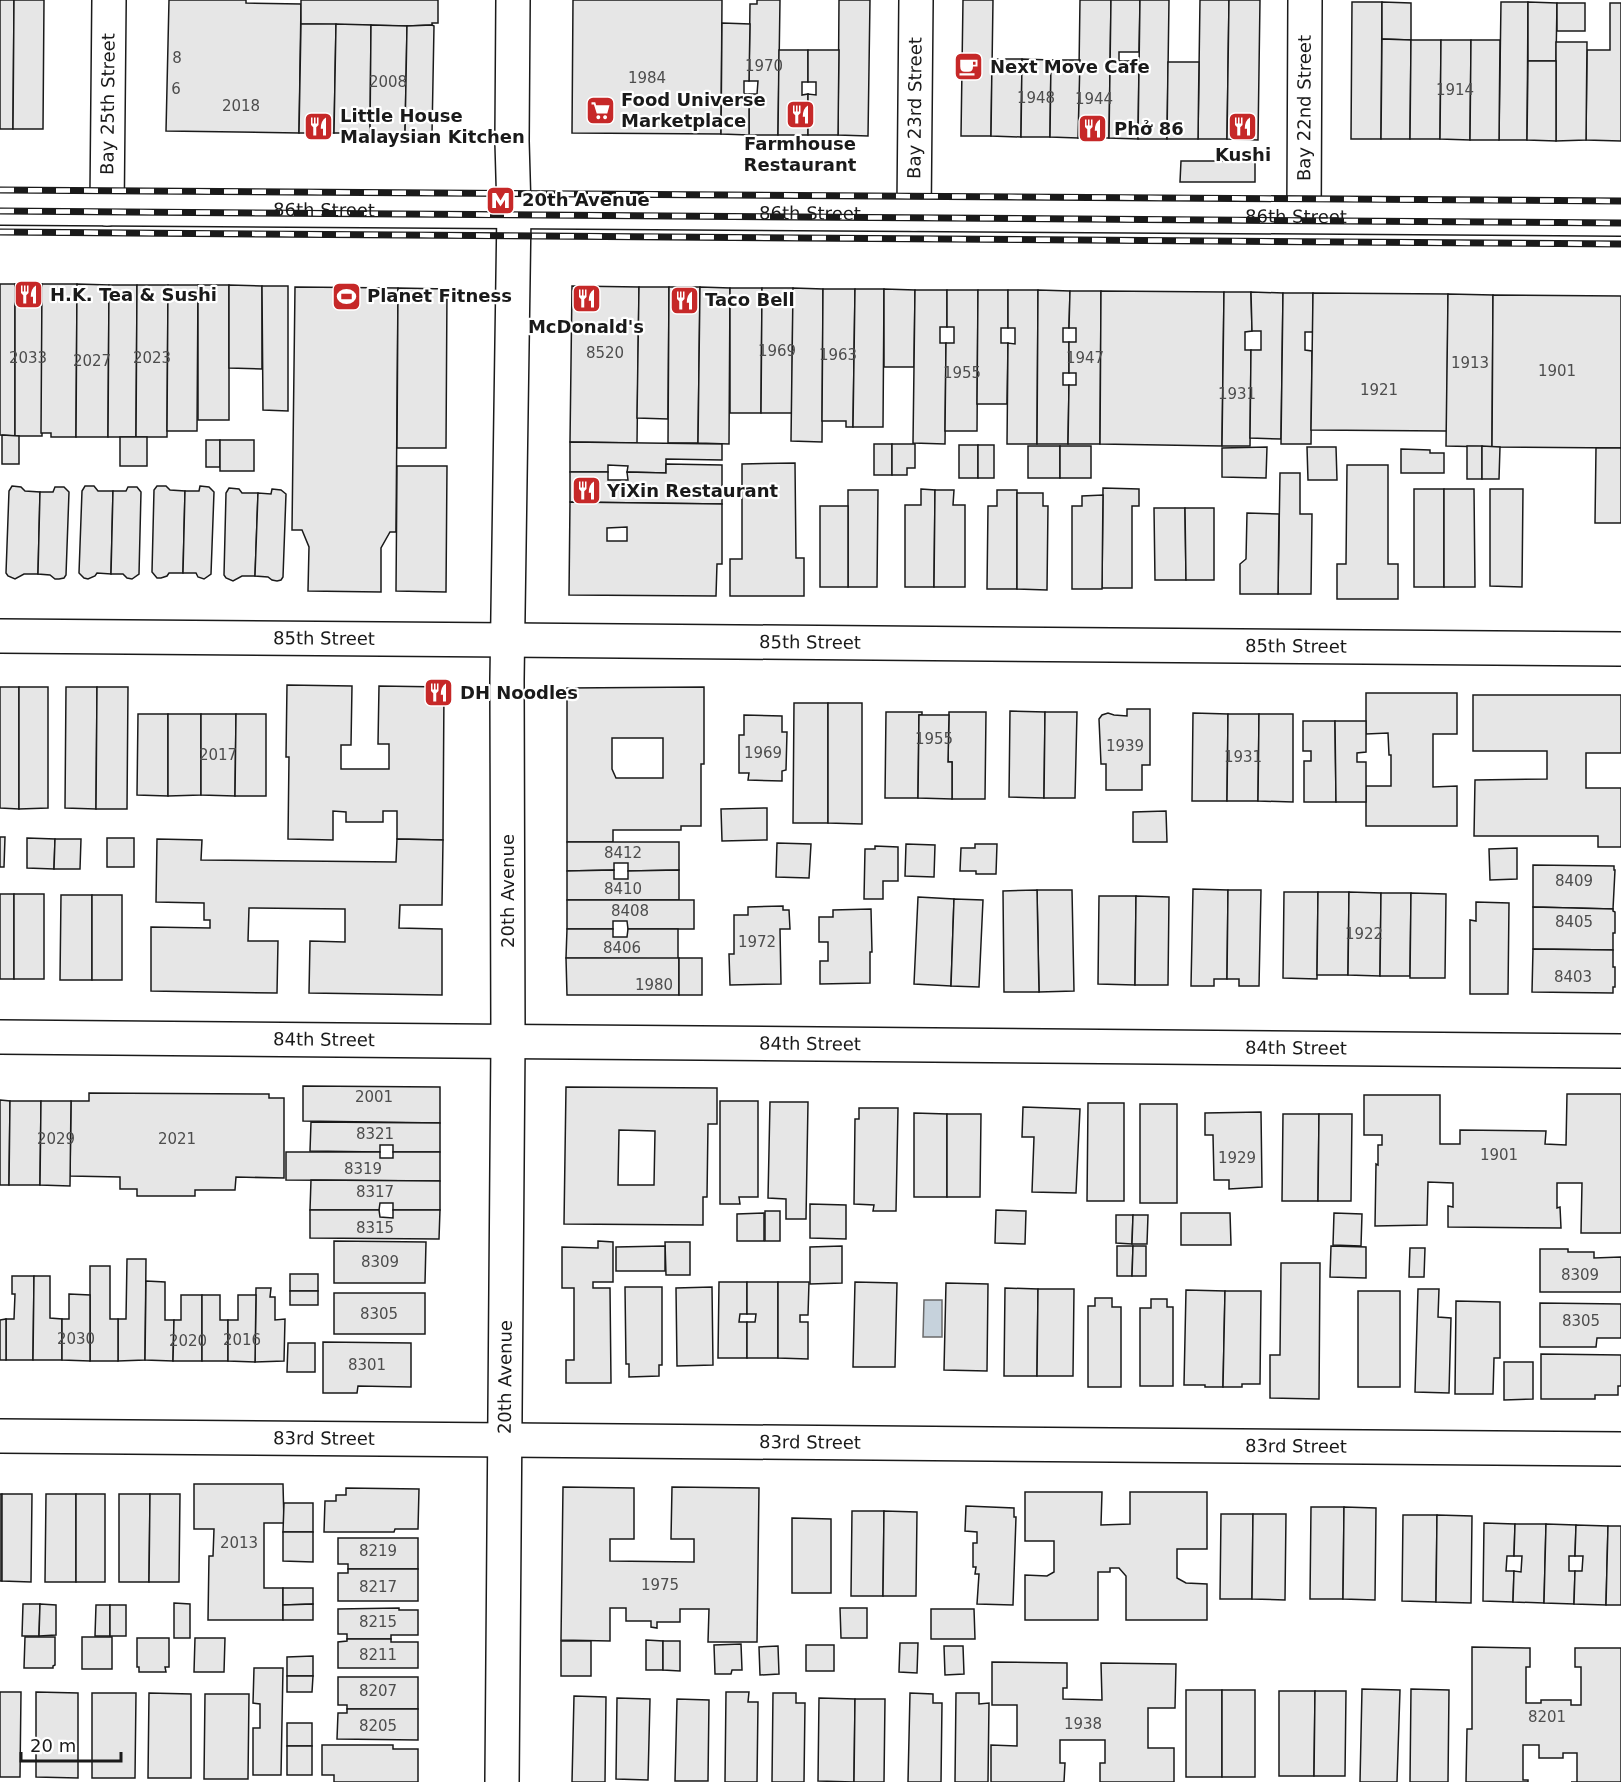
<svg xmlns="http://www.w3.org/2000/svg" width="1621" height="1782" viewBox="0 0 1621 1782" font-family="'DejaVu Sans',sans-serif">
<rect width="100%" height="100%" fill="#fff"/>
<polygon fill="#c6d2dc" stroke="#6a6a6a" stroke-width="1.5" points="924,1300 942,1300 942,1337 923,1337"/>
<g fill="#e6e6e6" stroke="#1a1a1a" stroke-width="1.5" fill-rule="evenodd">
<polygon points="0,0 14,0 13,129 0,129"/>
<polygon points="14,0 44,0 43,129 13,129"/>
<polygon points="169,0 246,0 246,3 301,4 299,133 166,131"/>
<polygon points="301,0 438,0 438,23 432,23 432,25 407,26 301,24"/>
<polygon points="573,0 722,0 721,134 572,133"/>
<polygon points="757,0 780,0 778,135 749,135 749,94 757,94 758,81 749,81 750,4 757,4"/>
<polygon points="839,0 870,0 868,136 838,135"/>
<polygon points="963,0 993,0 991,136 961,136"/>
<polygon points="1080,0 1111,0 1109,138 1078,138"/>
<polygon points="1111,0 1140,0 1139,52 1119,52 1119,61 1139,61 1138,139 1109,138"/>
<polygon points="1140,0 1169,0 1167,139 1138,139"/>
<polygon points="1200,0 1229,0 1227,139 1198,139"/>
<polygon points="1229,0 1260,0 1258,140 1227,139"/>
<polygon points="1352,2 1382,2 1381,139 1351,139"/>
<polygon points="1382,2 1411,3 1411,40 1382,39"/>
<polygon points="1501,2 1528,2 1527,140 1499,140"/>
<polygon points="1528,2 1557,3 1556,61 1528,61"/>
<rect x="1557" y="3" width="28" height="28"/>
<polygon points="1610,3 1621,3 1621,141 1586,140 1587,50 1610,50"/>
<polygon points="722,23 750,24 749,81 744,81 744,94 749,94 749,135 721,134"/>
<polygon points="301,24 336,24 334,133 299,133"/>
<polygon points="336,24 371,25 370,133 334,133"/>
<polygon points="371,25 407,26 405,134 370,133"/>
<polygon points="432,25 434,26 432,134 405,134 407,26"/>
<polygon points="1382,39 1411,40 1410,139 1381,139"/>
<polygon points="1411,40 1441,40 1440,139 1410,139"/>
<polygon points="1441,40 1471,40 1470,140 1440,139"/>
<polygon points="1471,40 1500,40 1499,140 1470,140"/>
<polygon points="1556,42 1587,42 1586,140 1556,141"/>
<polygon points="779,50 808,50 808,82 802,82 802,95 808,94 808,135 778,135"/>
<polygon points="808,50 839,50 838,135 808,135 808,94 816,95 816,82 808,82"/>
<polygon points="992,59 1022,59 1021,137 991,136"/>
<polygon points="1022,59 1051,60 1050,137 1021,137"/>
<polygon points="1051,60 1080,60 1078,138 1050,137"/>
<polygon points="1528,61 1556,61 1556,141 1527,140"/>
<polygon points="1168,62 1199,62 1198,139 1167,139"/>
<polygon points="1181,161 1255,161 1255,182 1180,182"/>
<polygon points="0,284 15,284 15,436 0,435"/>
<rect x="15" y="284" width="27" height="152"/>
<polygon points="42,284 77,284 76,437 51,437 51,433 41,433"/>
<polygon points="77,284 109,285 108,437 76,437"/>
<polygon points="109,285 137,285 136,437 108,437"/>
<polygon points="137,285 168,285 167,437 136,437"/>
<polygon points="168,285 198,285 197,431 167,431"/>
<rect x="198" y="285" width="31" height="135"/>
<polygon points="229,285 262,286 262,369 229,368"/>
<polygon points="262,286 288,286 288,411 263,410"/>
<polygon points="572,286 639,287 637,443 570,442"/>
<polygon points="295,287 398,288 396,532 390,532 381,548 381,592 308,591 309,547 302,530 292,530"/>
<polygon points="639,287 669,287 668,419 637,418"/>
<polygon points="669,287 700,287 698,443 668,443"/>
<polygon points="700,287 730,288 729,444 698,443"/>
<polygon points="398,288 447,289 446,448 397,448"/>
<polygon points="730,288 762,288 761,413 730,413"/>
<polygon points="762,288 793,288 792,413 761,413"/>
<polygon points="793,288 823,289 822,442 791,441"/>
<polygon points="823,289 855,289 853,427 846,427 846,421 822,421"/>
<polygon points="855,289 884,289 883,427 853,427"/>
<polygon points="884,289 915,290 914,367 884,367"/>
<polygon points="915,290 947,290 947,327 940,327 940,343 946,343 945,444 913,443"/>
<polygon points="947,290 978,290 977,431 945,431 946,343 954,343 954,327 947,327"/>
<polygon points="978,290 1008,290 1008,328 1001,328 1001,343 1008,343 1007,404 977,404"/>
<polygon points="1008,290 1038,290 1037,444 1007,444 1008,343 1015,344 1015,328 1008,328"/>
<polygon points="1038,290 1070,291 1069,328 1063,328 1063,342 1069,342 1069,373 1063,373 1063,385 1069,385 1068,444 1037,444"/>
<polygon points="1070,291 1101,291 1100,444 1068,444 1069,385 1076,385 1076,373 1069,373 1069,342 1076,342 1076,328 1069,328"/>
<polygon points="1101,291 1224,292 1222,446 1100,444"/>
<polygon points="1224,292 1251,292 1252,331 1245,332 1245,350 1251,350 1250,446 1222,446"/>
<polygon points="1251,292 1283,293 1281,439 1250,438 1251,350 1261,350 1261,331 1252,331"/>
<polygon points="1283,293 1313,293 1313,332 1305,332 1305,350 1312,351 1311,444 1281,444"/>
<polygon points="1313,293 1448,294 1447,431 1311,430"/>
<polygon points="1448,294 1493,295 1492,447 1446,446"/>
<polygon points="1493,295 1621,296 1621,448 1492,447"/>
<polygon points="2,435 19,436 19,464 2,464"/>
<rect x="120" y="437" width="27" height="29"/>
<rect x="206" y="440" width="14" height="27"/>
<rect x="220" y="440" width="34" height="31"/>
<polygon points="570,442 722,444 722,460 666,459 666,473 627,472 628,466 608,465 608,472 570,472"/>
<rect x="874" y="444" width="18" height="31"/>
<polygon points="892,444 915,444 915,468 907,468 907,475 892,475"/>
<rect x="959" y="445" width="19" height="33"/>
<rect x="978" y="445" width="16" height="33"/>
<rect x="1028" y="446" width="32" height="32"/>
<rect x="1060" y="446" width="31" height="32"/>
<rect x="1467" y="446" width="15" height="33"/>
<polygon points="1482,446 1500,447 1499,479 1482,479"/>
<polygon points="1267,447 1266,478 1222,477 1222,448"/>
<polygon points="1307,447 1336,447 1337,480 1308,480"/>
<polygon points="1596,448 1621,448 1621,523 1595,523"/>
<polygon points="1401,449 1430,450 1430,453 1444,453 1444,473 1401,473"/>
<polygon points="795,463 796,558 804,558 804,596 730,596 730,559 742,559 742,464"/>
<polygon points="666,464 722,465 722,504 570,502 570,472 608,472 608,480 628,480 627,472 666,473"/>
<polygon points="1347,465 1388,465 1388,564 1398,564 1398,599 1337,599 1337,564 1346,564"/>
<polygon points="397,466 447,466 446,592 396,591"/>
<polygon points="1280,473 1300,473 1300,514 1312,514 1311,594 1278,594"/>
<polygon points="12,486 21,487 25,491 40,492 38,574 24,574 15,579 8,576 6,573 9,491"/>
<polygon points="85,486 94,486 98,491 113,491 111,574 97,573 95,576 88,579 84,578 79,573 82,491"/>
<polygon points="157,486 166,486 170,490 185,491 183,573 169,573 167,576 161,578 157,578 152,572 154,490"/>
<polygon points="200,486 209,487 214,492 211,574 204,579 198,577 196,573 183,573 185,491 199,491"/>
<polygon points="55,487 64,487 69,492 66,575 64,578 59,579 55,579 50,575 38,574 40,492 53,492"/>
<polygon points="128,487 137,487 141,492 139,574 132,579 127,578 123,574 111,574 113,491 126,491"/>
<polygon points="229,488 239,489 242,493 258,493 255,576 242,576 233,581 226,578 224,575 226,493"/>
<polygon points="1103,488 1139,489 1139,506 1132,506 1132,588 1102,588"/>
<polygon points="272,489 281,490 286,494 283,577 281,580 277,581 272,580 268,577 255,576 258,493 271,494"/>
<polygon points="921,489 935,490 934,587 905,587 905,505 921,505"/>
<rect x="1414" y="489" width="30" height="98"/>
<polygon points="1444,489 1474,489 1475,587 1444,587"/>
<polygon points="1490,489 1523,489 1522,587 1490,586"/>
<polygon points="848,490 878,490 877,587 848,587"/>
<polygon points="935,490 954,490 953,505 965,505 965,587 934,587"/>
<polygon points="997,490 1017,490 1017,589 987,589 988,506 997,506"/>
<polygon points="1017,493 1043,493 1043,506 1048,506 1047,590 1017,589"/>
<polygon points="1103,495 1102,589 1072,589 1072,506 1082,506 1082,496"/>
<path d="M570,502L722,504V564H717L716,596L569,595ZM627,527V541H607V528Z"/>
<rect x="820" y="506" width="28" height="81"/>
<polygon points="1154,508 1185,508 1186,580 1155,580"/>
<polygon points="1185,508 1214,508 1214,580 1186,580"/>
<polygon points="1247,513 1279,514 1278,594 1240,594 1240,564 1246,559"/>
<polygon points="287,685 352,686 351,745 341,745 341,769 389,769 389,744 378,744 379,686 444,687 443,840 397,839 397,811 383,811 383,822 346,822 346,812 333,811 333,840 288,839 289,757 286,757"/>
<polygon points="0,687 19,687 19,809 0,808"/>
<polygon points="19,687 48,687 48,808 19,809"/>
<polygon points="66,687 97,687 96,809 65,808"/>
<polygon points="97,687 128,687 127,809 96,809"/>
<path d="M704,687V764H701V826H681V830H613V842H567V688ZM612,738H663V778H616L612,769Z"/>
<polygon points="1366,693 1457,693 1457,734 1433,734 1433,787 1457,786 1457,826 1366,826 1366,786 1391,786 1391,755 1389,755 1388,733 1366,734"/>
<polygon points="1473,695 1621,695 1621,753 1586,753 1586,788 1621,788 1621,847 1598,847 1598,836 1474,836 1475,780 1547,779 1547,751 1473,751"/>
<polygon points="794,703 828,703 828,823 793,823"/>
<polygon points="828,703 862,703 862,824 828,823"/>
<polygon points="1127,709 1150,709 1150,765 1142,765 1142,790 1106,790 1106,764 1101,764 1099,719 1102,715 1108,713 1114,715 1127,716"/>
<polygon points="1010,711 1045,712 1044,798 1009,797"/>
<polygon points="886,712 922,712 922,715 919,715 918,798 885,798"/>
<polygon points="949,712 986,712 985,799 952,799 952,762 948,762"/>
<polygon points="1045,712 1077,712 1075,798 1044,798"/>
<polygon points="1193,713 1228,714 1227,801 1192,801"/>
<polygon points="138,714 168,714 168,796 137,795"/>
<polygon points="168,714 201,714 201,795 168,796"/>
<polygon points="201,714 236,714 235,796 201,795"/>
<polygon points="236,714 266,714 266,796 235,796"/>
<polygon points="1228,714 1259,714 1258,801 1227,801"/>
<polygon points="1259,714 1293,714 1293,802 1258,801"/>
<polygon points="744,715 782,716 782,732 787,732 786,770 782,771 782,781 748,780 749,773 739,773 739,735 744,735"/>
<polygon points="919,715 949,715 948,762 952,762 952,799 918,798"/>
<polygon points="1303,721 1335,721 1336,802 1304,802 1304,761 1311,761 1311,751 1303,751"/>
<polygon points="1335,721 1366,721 1366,752 1357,753 1357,762 1366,762 1366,802 1336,802"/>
<polygon points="767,808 767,840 722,841 721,809"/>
<polygon points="1166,811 1167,842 1133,842 1133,812"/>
<polygon points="0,837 5,837 4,867 0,867"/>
<polygon points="27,838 55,839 54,869 27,868"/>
<rect x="107" y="838" width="27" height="29"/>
<polygon points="55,839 81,839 80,869 54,869"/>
<polygon points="157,839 202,840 201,860 396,862 397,839 443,840 442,905 400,905 399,928 442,929 442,995 309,993 310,941 345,942 345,909 249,908 248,941 278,941 277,993 151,991 151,927 210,928 210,920 204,920 204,903 156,902"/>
<polygon points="567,842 679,842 679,870 628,871 628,863 614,863 614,870 567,871"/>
<polygon points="777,843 811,844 809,878 776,877"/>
<polygon points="906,844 935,845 934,877 905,876"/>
<polygon points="975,844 997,844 996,874 976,874 976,871 960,871 961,848 975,848"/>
<polygon points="875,846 898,847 898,881 883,881 883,899 864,899 865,849 875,849"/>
<polygon points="1517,848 1517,879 1490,880 1489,849"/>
<polygon points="1533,865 1614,866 1614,870 1615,870 1613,909 1533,907"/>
<polygon points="614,870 614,879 628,879 628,871 679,870 679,900 567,900 567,871"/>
<polygon points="1193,889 1228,890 1227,979 1214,979 1214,986 1191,986"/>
<polygon points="1037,890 1072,890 1074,991 1039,992"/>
<polygon points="1037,890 1039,992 1004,992 1003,891"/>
<polygon points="1228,890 1261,890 1259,986 1239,986 1239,979 1227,979"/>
<polygon points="1284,892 1318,892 1317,979 1283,978"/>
<polygon points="1318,892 1349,892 1348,975 1317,975"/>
<polygon points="1349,892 1381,893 1380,976 1348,975"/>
<polygon points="1381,893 1411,893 1410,976 1380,976"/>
<polygon points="1411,893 1446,894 1445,978 1410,978"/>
<rect x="0" y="894" width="14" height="85"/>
<rect x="14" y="894" width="30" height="85"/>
<polygon points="61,895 92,895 92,980 60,980"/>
<rect x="92" y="895" width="30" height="85"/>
<polygon points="1099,896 1136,896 1135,985 1098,984"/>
<polygon points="1136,896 1169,897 1168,985 1135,985"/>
<polygon points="918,897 954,899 951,986 914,984"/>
<polygon points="954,899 983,900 979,987 951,986"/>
<polygon points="567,900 694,900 694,929 628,929 627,921 613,921 613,929 567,929"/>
<polygon points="1476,902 1509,903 1508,994 1470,994 1470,920 1476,921"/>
<polygon points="783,906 783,910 789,910 790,929 780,929 781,984 730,985 729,954 734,954 734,915 748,915 748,907"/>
<polygon points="1533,907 1613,909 1613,911 1615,912 1615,933 1613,933 1613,950 1533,949"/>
<polygon points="871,909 872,952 870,952 870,983 820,984 820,961 828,961 828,942 819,942 819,917 833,917 833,910"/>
<polygon points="567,929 613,929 613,937 627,937 628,929 678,929 678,959 566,958"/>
<polygon points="1533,949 1613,950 1613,967 1615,967 1615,987 1613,987 1613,993 1532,992"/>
<polygon points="566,958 679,958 679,995 567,995"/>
<rect x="679" y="958" width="23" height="37"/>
<polygon points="303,1086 440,1087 440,1123 303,1121"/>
<path d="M566,1087L717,1088V1124H708L707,1197H703V1225L564,1224ZM619,1130L655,1131L654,1185H618Z"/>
<polygon points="89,1093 269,1094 269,1098 284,1098 284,1178 236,1177 235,1190 195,1190 195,1196 137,1196 137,1189 120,1189 120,1177 70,1176 71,1101 89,1101"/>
<polygon points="1567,1094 1621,1094 1621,1233 1581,1233 1582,1183 1557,1183 1557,1208 1560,1207 1561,1228 1448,1227 1448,1206 1453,1207 1453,1183 1428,1182 1427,1225 1375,1226 1376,1164 1378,1165 1378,1145 1382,1145 1382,1135 1364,1135 1364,1095 1440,1095 1440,1144 1460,1144 1460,1130 1546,1131 1545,1144 1566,1145"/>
<polygon points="0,1100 10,1101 9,1185 0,1185"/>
<polygon points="10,1101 41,1101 40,1185 9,1185"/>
<polygon points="41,1101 71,1101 70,1186 40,1185"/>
<polygon points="720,1101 758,1101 758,1197 739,1197 740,1204 720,1204"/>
<polygon points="770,1102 808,1102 806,1219 786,1219 786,1199 768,1198"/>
<polygon points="1088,1103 1124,1103 1124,1201 1087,1201"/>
<rect x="1140" y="1104" width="37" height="99"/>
<polygon points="1023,1107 1080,1109 1076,1193 1032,1192 1034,1137 1022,1137"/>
<polygon points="859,1108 898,1108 896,1211 873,1211 874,1205 854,1204 855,1119 859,1119"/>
<polygon points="1261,1112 1262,1187 1229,1189 1229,1180 1214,1180 1213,1135 1205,1135 1205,1113"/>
<polygon points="914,1113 947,1114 947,1197 914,1197"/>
<polygon points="947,1114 981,1114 980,1197 947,1197"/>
<polygon points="1283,1114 1319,1114 1318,1201 1282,1201"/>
<polygon points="1319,1114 1352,1114 1351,1201 1318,1201"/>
<polygon points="311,1122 440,1123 440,1152 393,1152 393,1145 380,1145 380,1152 310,1151"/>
<polygon points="286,1152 380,1152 380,1158 393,1158 393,1152 440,1152 440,1181 286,1180"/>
<polygon points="311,1180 440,1181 440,1210 393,1210 393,1203 380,1203 379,1210 310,1210"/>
<polygon points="810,1204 846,1205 846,1239 810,1238"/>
<polygon points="310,1210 379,1210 380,1217 393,1218 393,1210 440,1210 439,1239 310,1238"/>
<polygon points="996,1210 1026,1211 1025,1244 995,1243"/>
<rect x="765" y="1211" width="15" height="30"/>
<polygon points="764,1213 764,1241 737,1241 737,1214"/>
<polygon points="1181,1213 1230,1213 1231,1245 1181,1245"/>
<polygon points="1334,1213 1362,1214 1361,1246 1333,1245"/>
<polygon points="1116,1215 1133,1215 1132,1244 1116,1243"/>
<polygon points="1133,1215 1148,1215 1147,1244 1132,1244"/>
<polygon points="334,1241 426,1242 425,1283 334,1283"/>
<polygon points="598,1241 613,1242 613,1282 593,1282 593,1288 610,1288 611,1383 566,1383 566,1360 574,1360 574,1288 562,1288 562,1247 598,1248"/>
<polygon points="665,1242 690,1242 690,1275 666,1275"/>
<polygon points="665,1246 665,1271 616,1271 616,1247"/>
<polygon points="842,1246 842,1283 810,1284 810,1247"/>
<polygon points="1117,1246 1133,1246 1132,1276 1117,1276"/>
<polygon points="1133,1246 1146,1246 1146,1276 1132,1276"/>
<polygon points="1331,1246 1366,1247 1366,1278 1330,1277"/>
<polygon points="1410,1248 1425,1248 1424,1277 1409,1277"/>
<polygon points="1540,1249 1568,1249 1568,1252 1594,1252 1594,1258 1621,1257 1621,1292 1540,1292"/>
<polygon points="127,1259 146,1259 145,1360 118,1361 118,1319 126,1319"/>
<polygon points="1281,1263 1320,1263 1319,1399 1270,1398 1270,1355 1280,1355"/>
<polygon points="90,1266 110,1266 110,1319 118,1319 118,1361 90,1361"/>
<rect x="290" y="1274" width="28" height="17"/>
<polygon points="12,1276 34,1276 33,1360 6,1360 6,1319 14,1319 15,1294 12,1294"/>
<polygon points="34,1276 50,1276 50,1318 62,1319 62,1360 33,1360"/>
<polygon points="146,1281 165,1282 165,1320 174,1320 173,1361 145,1360"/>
<polygon points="719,1282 747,1282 747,1314 740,1314 739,1322 747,1322 747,1358 718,1358"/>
<polygon points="747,1282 778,1282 778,1358 747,1358 747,1322 755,1322 756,1314 747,1314"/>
<polygon points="778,1282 809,1282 808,1315 800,1315 800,1322 808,1322 808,1359 778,1358"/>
<polygon points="855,1282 897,1283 895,1367 853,1367"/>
<polygon points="946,1283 988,1284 987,1371 944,1370"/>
<polygon points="625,1287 662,1287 662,1365 659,1365 659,1376 629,1377 629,1364 626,1364"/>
<polygon points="712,1287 713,1365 677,1366 676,1288"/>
<polygon points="256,1288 271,1288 270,1297 275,1297 275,1320 285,1319 284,1361 255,1362"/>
<polygon points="1005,1288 1038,1289 1037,1376 1004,1376"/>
<polygon points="1038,1289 1074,1289 1073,1376 1037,1376"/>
<polygon points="1418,1289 1439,1289 1438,1317 1451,1318 1449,1393 1415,1392"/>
<polygon points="1186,1290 1225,1291 1223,1387 1205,1387 1205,1385 1184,1385"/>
<rect x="290" y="1291" width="28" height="14"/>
<polygon points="1225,1291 1261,1291 1260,1384 1242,1384 1242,1387 1223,1387"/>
<rect x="1358" y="1291" width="42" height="96"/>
<rect x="334" y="1293" width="91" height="41"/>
<polygon points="69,1294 90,1295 90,1361 62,1360 62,1319 69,1319"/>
<polygon points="181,1295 202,1295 202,1361 173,1361 174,1320 181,1320"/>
<polygon points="202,1295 220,1295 220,1320 228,1320 228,1361 202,1361"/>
<polygon points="238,1295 256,1295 255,1362 228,1361 228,1320 238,1320"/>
<polygon points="1095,1298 1112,1298 1112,1307 1121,1307 1121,1387 1088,1387 1088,1306 1095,1306"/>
<polygon points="1151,1299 1167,1299 1167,1307 1173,1307 1173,1386 1140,1386 1140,1308 1151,1308"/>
<polygon points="1456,1301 1500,1302 1500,1358 1494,1358 1493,1394 1455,1394"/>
<polygon points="1540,1303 1621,1304 1621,1338 1597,1338 1596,1347 1540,1347"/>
<polygon points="6,1319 6,1360 0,1360 0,1320"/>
<polygon points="323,1342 411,1343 411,1387 358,1386 357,1393 323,1393"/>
<polygon points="288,1343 315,1343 315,1372 287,1372"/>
<polygon points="1541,1354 1621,1355 1621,1386 1618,1386 1618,1395 1595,1395 1595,1399 1541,1399"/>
<polygon points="1504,1362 1533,1362 1533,1399 1504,1400"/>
<polygon points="194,1484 283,1484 284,1523 264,1523 264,1588 283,1588 283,1620 208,1620 209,1556 213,1556 214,1529 194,1529"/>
<polygon points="563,1487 634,1488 634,1539 610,1539 610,1561 694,1562 694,1539 671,1539 672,1487 759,1488 757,1642 708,1642 709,1609 680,1609 680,1622 657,1622 657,1628 651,1627 651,1621 626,1621 626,1608 610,1608 610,1641 561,1640"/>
<polygon points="346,1488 419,1489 418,1529 395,1529 394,1532 324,1532 325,1501 336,1501 336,1495 346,1495"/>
<polygon points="1025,1492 1102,1492 1101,1525 1130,1524 1130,1492 1207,1492 1207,1549 1177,1549 1177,1578 1186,1583 1207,1584 1207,1620 1126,1620 1126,1576 1119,1568 1110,1568 1110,1572 1098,1572 1098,1620 1025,1620 1025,1575 1047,1576 1054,1572 1054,1541 1025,1541"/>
<rect x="0" y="1494" width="2" height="87"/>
<polygon points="2,1494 32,1494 31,1582 2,1581"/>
<polygon points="46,1494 76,1494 76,1582 45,1582"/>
<rect x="76" y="1494" width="29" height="88"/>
<polygon points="119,1494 150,1494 149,1582 119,1582"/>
<polygon points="150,1494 180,1494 179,1582 149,1582"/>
<polygon points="284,1503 313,1503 313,1532 283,1532"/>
<polygon points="966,1506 1014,1508 1014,1517 1016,1517 1013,1605 977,1604 979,1574 975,1574 976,1567 973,1567 973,1543 977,1543 977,1532 965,1531"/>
<polygon points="1311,1507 1344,1507 1343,1599 1310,1599"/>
<polygon points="1344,1507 1376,1508 1375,1600 1343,1599"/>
<polygon points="852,1511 884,1511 883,1596 851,1596"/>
<polygon points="884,1511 917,1512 916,1596 883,1596"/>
<polygon points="1221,1514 1253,1514 1252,1599 1220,1599"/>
<polygon points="1253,1514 1286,1514 1285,1600 1252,1599"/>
<polygon points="1403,1515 1437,1515 1436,1602 1402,1601"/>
<polygon points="1437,1515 1472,1516 1471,1603 1436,1602"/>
<polygon points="792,1518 831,1519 831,1593 792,1593"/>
<polygon points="1484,1523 1515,1524 1514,1556 1507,1556 1506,1571 1514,1571 1513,1602 1483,1601"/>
<polygon points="1515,1524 1546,1524 1544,1603 1513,1602 1514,1571 1521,1572 1522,1556 1514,1556"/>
<polygon points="1546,1524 1576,1525 1575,1556 1569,1556 1569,1571 1575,1571 1574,1604 1544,1603"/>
<polygon points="1576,1525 1608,1526 1606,1605 1574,1604 1575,1571 1582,1571 1583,1556 1575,1556"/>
<polygon points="1608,1526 1621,1526 1621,1605 1606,1605"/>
<polygon points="283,1532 313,1532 313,1562 283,1561"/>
<polygon points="338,1538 418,1538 418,1569 348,1569 348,1564 338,1564"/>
<polygon points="348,1569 418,1569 418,1601 338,1601 338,1573 348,1573"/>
<polygon points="283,1588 313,1588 313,1604 283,1605"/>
<polygon points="174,1603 190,1604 190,1638 174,1638"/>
<polygon points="23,1604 40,1604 39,1636 22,1636"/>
<polygon points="40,1604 56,1605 56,1635 39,1636"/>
<polygon points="313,1604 313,1620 283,1620 283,1605"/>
<polygon points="96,1605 110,1605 110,1636 95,1636"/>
<rect x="110" y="1605" width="16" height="31"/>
<polygon points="399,1608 399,1610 418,1610 418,1635 391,1635 391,1639 347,1639 347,1634 338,1634 338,1609"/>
<polygon points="840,1608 867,1608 867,1638 841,1638"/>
<polygon points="931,1609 974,1609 975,1639 931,1639"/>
<polygon points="25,1637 55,1637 55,1665 53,1666 53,1668 24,1668"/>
<rect x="82" y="1637" width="30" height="32"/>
<polygon points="137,1638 169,1638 169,1667 165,1667 166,1672 139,1672 139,1667 137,1667"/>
<polygon points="195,1638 225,1638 224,1672 194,1672"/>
<polygon points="347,1639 391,1639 391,1642 418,1642 418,1668 338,1668 338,1642 347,1641"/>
<polygon points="646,1640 663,1641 663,1670 646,1670"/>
<rect x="561" y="1641" width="30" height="35"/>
<polygon points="663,1641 680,1641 680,1671 663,1670"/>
<polygon points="900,1643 918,1643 917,1673 899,1672"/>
<polygon points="741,1644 742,1670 732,1670 731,1674 715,1674 714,1645"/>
<rect x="806" y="1645" width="28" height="26"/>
<polygon points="778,1646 779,1674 760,1675 759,1647"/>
<polygon points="944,1646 963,1646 964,1674 945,1675"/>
<polygon points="1472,1647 1530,1648 1530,1667 1526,1667 1526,1703 1541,1703 1541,1700 1571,1700 1571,1705 1581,1705 1581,1667 1575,1667 1575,1648 1621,1648 1621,1782 1571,1782 1577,1782 1577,1753 1563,1753 1563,1758 1539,1758 1539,1745 1523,1745 1523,1780 1528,1780 1528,1782 1466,1782 1467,1729 1472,1729"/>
<polygon points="313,1656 313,1676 287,1676 287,1657"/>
<polygon points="992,1662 1067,1663 1067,1688 1063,1688 1063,1699 1102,1700 1101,1663 1176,1664 1175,1708 1148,1708 1148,1748 1174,1748 1174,1782 1100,1782 1100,1763 1105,1763 1105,1740 1060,1740 1060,1763 1065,1763 1064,1782 991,1782 991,1745 1017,1746 1017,1705 992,1705"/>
<polygon points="254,1668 283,1668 281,1775 253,1775 253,1728 260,1728 260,1704 253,1703"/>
<polygon points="287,1676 313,1676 312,1692 287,1692"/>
<polygon points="338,1677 418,1677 418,1709 347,1709 347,1705 338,1705"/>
<polygon points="1362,1689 1400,1690 1397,1782 1360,1782"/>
<polygon points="1411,1689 1449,1690 1448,1782 1410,1782"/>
<rect x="1186" y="1690" width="36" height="87"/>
<rect x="1222" y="1690" width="33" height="87"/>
<polygon points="1279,1691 1315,1691 1314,1776 1279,1776"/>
<polygon points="1315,1691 1346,1691 1345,1776 1314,1776"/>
<polygon points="0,1692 21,1692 20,1777 0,1777"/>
<polygon points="36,1692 78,1693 78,1778 36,1777"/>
<polygon points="726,1692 749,1692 748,1702 758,1702 757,1782 725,1782"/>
<polygon points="92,1693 136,1693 135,1778 92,1778"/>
<polygon points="149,1693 191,1694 191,1778 148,1778"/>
<polygon points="773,1693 796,1693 796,1703 805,1703 804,1782 772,1782"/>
<polygon points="910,1693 933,1694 933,1703 942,1703 941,1782 908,1782"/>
<polygon points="956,1693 979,1693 979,1704 989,1703 988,1782 955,1782"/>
<polygon points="205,1694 249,1694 248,1779 204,1779"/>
<polygon points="574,1696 606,1697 605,1782 572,1782"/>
<polygon points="617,1698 650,1699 648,1780 616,1779"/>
<polygon points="819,1698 855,1699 854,1782 818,1781"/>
<polygon points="677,1699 709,1700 708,1781 675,1781"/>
<polygon points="855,1699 885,1699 884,1782 854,1782"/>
<polygon points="347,1709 418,1709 418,1740 337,1739 338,1713 347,1713"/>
<rect x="287" y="1723" width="25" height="23"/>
<polygon points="322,1745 393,1745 393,1749 418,1749 418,1782 334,1782 334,1775 322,1775"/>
<rect x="287" y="1746" width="25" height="29"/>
</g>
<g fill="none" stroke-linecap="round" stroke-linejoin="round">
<defs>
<g id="minor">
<path id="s1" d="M107,209L109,0"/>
<path id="s2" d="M914,214L916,0"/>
<path id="s3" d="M1304,216L1305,0"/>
<path id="s4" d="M0,636L1621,649"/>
<path id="s5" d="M0,1037L1621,1051"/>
<path id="s6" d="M0,1436L1621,1449"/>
<path id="s7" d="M502,1782L508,1042L507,680L514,211L512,141L513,0"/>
</g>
<g id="major">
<path id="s8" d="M0,208L1621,219"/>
</g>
</defs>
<use href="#minor" stroke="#1a1a1a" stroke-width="36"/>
<use href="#major" stroke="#1a1a1a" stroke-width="36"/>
<use href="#minor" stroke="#fff" stroke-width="33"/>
<use href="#major" stroke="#fff" stroke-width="33"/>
<defs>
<g id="rail">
<polyline points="0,190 1621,201"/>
<polyline points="0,211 1621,223"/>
<polyline points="0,232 1621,244"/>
</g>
</defs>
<use href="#rail" stroke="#1a1a1a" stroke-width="7"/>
<use href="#rail" stroke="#fff" stroke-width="4.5" stroke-dasharray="14" stroke-linecap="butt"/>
</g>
<defs>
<symbol id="cafe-square" viewBox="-11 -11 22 22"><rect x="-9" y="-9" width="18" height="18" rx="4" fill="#c62828" stroke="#fff"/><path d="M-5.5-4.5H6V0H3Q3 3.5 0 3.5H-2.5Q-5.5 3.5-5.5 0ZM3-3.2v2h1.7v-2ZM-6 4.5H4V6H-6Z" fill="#fff"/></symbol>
<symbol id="supermarket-square" viewBox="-11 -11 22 22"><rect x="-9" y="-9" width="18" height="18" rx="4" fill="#c62828" stroke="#fff"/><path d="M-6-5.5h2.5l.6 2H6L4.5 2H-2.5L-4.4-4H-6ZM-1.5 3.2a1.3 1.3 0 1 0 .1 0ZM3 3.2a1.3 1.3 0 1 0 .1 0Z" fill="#fff"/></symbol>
<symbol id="restaurant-square" viewBox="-11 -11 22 22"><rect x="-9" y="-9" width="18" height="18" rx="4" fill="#c62828" stroke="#fff"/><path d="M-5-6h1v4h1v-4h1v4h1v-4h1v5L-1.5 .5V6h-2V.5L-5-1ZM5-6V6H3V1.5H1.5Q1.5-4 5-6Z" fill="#fff"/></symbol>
<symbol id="metro-square" viewBox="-11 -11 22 22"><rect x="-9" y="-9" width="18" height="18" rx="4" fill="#c62828" stroke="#fff"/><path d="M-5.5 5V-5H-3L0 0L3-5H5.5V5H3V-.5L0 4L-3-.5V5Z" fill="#fff"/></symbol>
<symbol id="stadium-square" viewBox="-11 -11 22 22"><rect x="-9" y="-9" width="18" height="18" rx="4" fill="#c62828" stroke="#fff"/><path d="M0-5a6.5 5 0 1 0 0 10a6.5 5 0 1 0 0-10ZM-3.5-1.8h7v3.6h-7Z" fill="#fff"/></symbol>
</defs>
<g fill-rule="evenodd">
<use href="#cafe-square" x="952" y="50" width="33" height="33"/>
<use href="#supermarket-square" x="584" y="94" width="33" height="33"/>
<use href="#restaurant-square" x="784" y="98" width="33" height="33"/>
<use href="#restaurant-square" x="302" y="110" width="33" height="33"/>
<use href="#restaurant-square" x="1226" y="110" width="33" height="33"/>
<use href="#restaurant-square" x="1076" y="112" width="33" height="33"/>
<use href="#metro-square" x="484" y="184" width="33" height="33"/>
<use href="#restaurant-square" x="12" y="278" width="33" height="33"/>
<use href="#stadium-square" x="330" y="280" width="33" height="33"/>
<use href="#restaurant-square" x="570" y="282" width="33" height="33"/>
<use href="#restaurant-square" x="668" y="284" width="33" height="33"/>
<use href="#restaurant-square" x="570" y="474" width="33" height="33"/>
<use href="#restaurant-square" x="422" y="676" width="33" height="33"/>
</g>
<g text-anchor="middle" stroke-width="4.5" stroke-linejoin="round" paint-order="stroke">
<g font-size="15" fill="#4d4d4d">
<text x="177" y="63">8</text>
<text x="764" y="71">1970</text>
<text x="647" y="83">1984</text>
<text x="388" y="87">2008</text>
<text x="176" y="94">6</text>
<text x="1455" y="95">1914</text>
<text x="1036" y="103">1948</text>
<text x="1094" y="104">1944</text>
<text x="241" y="111">2018</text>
<text x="777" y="356">1969</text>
<text x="605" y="358">8520</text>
<text x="838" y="360">1963</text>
<text x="28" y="363">2033</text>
<text x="152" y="363">2023</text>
<text x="1085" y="363">1947</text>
<text x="92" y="366">2027</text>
<text x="1470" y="368">1913</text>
<text x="1557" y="376">1901</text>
<text x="962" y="378">1955</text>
<text x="1379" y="395">1921</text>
<text x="1237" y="399">1931</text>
<text x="934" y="744">1955</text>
<text x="1125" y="751">1939</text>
<text x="763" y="758">1969</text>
<text x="218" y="760">2017</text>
<text x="1243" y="762">1931</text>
<text x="623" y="858">8412</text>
<text x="1574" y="886">8409</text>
<text x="623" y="894">8410</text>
<text x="630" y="916">8408</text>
<text x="1574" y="927">8405</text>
<text x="1364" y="939">1922</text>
<text x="757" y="947">1972</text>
<text x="622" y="953">8406</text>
<text x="1573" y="982">8403</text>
<text x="654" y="990">1980</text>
<text x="374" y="1102">2001</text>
<text x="375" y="1139">8321</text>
<text x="56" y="1144">2029</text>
<text x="177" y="1144">2021</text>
<text x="1499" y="1160">1901</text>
<text x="1237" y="1163">1929</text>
<text x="363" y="1174">8319</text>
<text x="375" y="1197">8317</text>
<text x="375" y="1233">8315</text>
<text x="380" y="1267">8309</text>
<text x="1580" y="1280">8309</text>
<text x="379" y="1319">8305</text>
<text x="1581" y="1326">8305</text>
<text x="76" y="1344">2030</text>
<text x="242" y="1345">2016</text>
<text x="188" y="1346">2020</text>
<text x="367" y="1370">8301</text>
<text x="239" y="1548">2013</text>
<text x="378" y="1556">8219</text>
<text x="660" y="1590">1975</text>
<text x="378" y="1592">8217</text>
<text x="378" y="1627">8215</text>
<text x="378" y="1660">8211</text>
<text x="378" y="1696">8207</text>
<text x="1547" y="1722">8201</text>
<text x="1083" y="1729">1938</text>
<text x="378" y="1731">8205</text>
</g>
<g font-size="18" font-weight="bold" fill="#1a1a1a" stroke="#fff" text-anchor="start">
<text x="990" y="73">Next Move Cafe</text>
<text x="621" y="106">Food Universe<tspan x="621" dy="21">Marketplace</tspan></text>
<text x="340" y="122">Little House<tspan x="340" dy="21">Malaysian Kitchen</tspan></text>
<text x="1114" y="135">Phở 86</text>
<text x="800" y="150" text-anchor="middle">Farmhouse<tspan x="800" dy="21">Restaurant</tspan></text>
<text x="1243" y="161" text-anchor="middle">Kushi</text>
<text x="522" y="206">20th Avenue</text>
<text x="50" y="301">H.K. Tea &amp; Sushi</text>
<text x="367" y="302">Planet Fitness</text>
<text x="705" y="306">Taco Bell</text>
<text x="586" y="333" text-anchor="middle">McDonald's</text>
<text x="607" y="497">YiXin Restaurant</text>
<text x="460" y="699">DH Noodles</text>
</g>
<g font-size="18" fill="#1a1a1a" stroke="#fff">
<text dy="6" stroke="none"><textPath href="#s1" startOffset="105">Bay 25th Street</textPath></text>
<text dy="6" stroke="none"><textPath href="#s2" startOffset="106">Bay 23rd Street</textPath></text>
<text dy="6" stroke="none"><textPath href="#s3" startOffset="108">Bay 22nd Street</textPath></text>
<text dy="6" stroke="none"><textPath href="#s8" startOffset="324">86th Street</textPath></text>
<text dy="6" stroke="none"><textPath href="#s8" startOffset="810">86th Street</textPath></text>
<text dy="6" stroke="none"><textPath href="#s8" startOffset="1296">86th Street</textPath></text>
<text dy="6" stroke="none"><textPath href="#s4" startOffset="324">85th Street</textPath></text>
<text dy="6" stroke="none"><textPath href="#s4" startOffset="810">85th Street</textPath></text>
<text dy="6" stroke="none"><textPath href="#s4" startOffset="1296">85th Street</textPath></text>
<text transform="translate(508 891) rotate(-90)" y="6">20th Avenue</text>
<text dy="6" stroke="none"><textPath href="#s5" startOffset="324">84th Street</textPath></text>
<text dy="6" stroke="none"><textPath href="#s5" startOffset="810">84th Street</textPath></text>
<text dy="6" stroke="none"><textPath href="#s5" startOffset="1296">84th Street</textPath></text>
<text dy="6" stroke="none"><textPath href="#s7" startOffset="405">20th Avenue</textPath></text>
<text dy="6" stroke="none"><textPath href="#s6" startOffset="324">83rd Street</textPath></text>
<text dy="6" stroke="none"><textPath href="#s6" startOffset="810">83rd Street</textPath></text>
<text dy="6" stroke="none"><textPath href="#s6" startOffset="1296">83rd Street</textPath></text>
</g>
</g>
<path d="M21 1752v9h100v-9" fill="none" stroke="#1a1a1a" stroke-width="3"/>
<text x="30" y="1752" font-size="18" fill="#1a1a1a" stroke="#ffffff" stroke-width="4.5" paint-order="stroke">20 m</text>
</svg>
